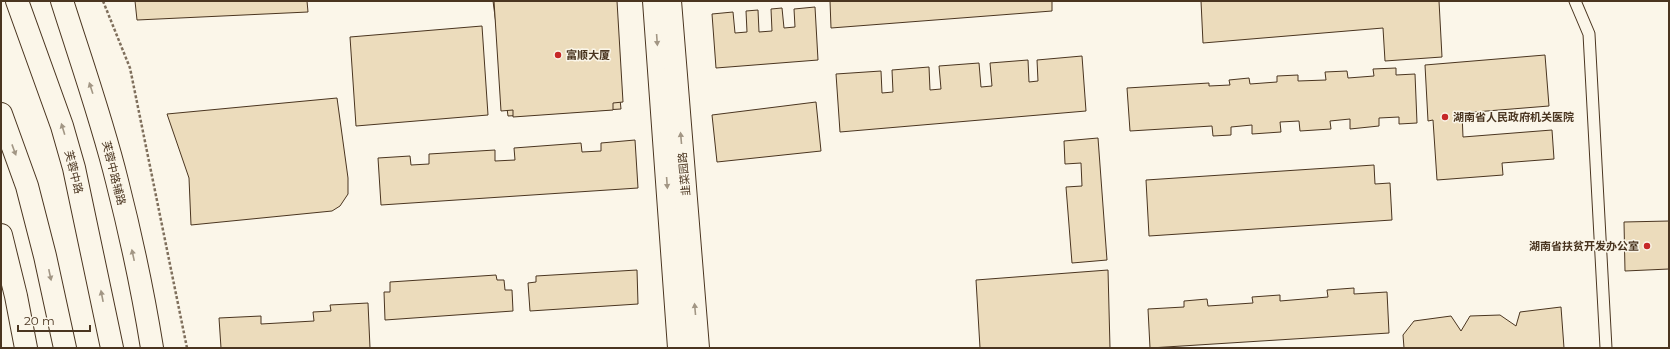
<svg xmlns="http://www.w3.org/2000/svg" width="1670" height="349" viewBox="0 0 1670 349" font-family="Montserrat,'Noto Sans SC',sans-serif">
<rect width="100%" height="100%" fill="#fbf6e9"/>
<g fill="#ecdcbc" stroke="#4a3520">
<polygon points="135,1 307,1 308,12 137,20"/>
<polygon points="493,1 610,1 621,109 508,116"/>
<polygon points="494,1 617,1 623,102 613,103 613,110 513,117 513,110 501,111"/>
<polygon points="830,1 1052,1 1052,11 831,28"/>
<polygon points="1201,1 1439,1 1442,57 1385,61 1383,28 1203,43"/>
<polygon points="815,7 818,60 716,68 712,14 733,12 735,33 747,32 746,11 758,10 759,32 772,31 771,9 782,8 784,28 795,27 794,9"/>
<polygon points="482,26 488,115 356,126 350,37"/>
<polygon points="1545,55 1549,106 1462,113 1463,137 1552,130 1554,159 1502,163 1503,175 1437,180 1433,120 1428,121 1425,65"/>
<polygon points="1082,56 1086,111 840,132 836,74 881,71 882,93 893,92 892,70 929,67 930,90 941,89 939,66 979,63 981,87 992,86 990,63 1028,60 1029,82 1038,81 1037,60"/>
<polygon points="1396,68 1396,75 1415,74 1417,123 1399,124 1399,117 1379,118 1379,126 1350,129 1350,119 1330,121 1331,129 1300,131 1299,121 1280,122 1281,132 1252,134 1252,125 1231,127 1231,135 1213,136 1212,126 1130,131 1127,88 1209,83 1209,86 1230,85 1229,80 1249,78 1250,84 1277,82 1277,76 1298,75 1298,81 1326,80 1325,72 1347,71 1348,78 1374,76 1373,69"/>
<polygon points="337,98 348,178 348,194 340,206 332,211 191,225 189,178 167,114"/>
<polygon points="816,102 821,151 717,162 712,115"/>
<polygon points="1098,138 1107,260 1072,263 1066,187 1082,186 1081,163 1065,164 1064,141"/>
<polygon points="635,140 638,188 381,205 378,158 410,156 411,165 429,164 429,154 495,150 495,161 515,160 514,148 581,143 582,152 601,151 601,143"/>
<polygon points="1374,165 1375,184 1390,183 1392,220 1149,236 1146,180"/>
<polygon points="1669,221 1669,269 1625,271 1624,222"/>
<polygon points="637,270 638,304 530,311 528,283 536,282 536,276"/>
<polygon points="1108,270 1110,348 980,348 976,280"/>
<polygon points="496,275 497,280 504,280 505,290 512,290 513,311 385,320 384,292 390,292 390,282"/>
<polygon points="1354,288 1354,294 1387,292 1389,333 1150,348 1148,309 1184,307 1184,301 1207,299 1208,306 1253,303 1252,297 1280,295 1280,301 1328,297 1327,290"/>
<polygon points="368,303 370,348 221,348 219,318 261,316 261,324 314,321 313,312 331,311 330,305"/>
<polygon points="1561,307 1564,348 1404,348 1403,335 1414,321 1451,316 1461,331 1470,316 1500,315 1516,326 1520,312"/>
</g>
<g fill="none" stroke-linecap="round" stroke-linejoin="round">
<defs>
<polyline id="lane" points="1575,1 1589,34 1606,348"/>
<g id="secondary">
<path d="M62,1C81,61 102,120 117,181C131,236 143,292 152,348"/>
<polyline points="654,1 679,348"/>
<polyline points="670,1 698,348"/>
<polyline points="1,235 16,296 26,348"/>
</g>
<g id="primary">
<polyline points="17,1 62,126 74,168 112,348"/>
<polyline points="1,114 27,186 45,256 65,348"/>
</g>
</defs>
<use href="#lane" stroke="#4a3520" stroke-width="13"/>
<use href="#secondary" stroke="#4a3520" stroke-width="24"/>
<use href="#primary" stroke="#4a3520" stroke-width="24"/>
<polyline stroke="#7f6f5c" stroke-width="2.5" stroke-dasharray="3 2" stroke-linecap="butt" points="103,1 130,68 187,348"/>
<use href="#lane" stroke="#fbf6e9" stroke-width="11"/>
<use href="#secondary" stroke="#fbf6e9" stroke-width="22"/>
<use href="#primary" stroke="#fbf6e9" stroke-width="22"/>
</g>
<defs><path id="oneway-solid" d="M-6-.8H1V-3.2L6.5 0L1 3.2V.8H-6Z"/></defs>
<g fill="#a29684">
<use href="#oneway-solid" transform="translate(657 40) rotate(86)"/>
<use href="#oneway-solid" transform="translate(91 88) rotate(-108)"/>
<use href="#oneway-solid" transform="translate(63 129) rotate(-107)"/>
<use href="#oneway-solid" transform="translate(681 138) rotate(-95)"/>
<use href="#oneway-solid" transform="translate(14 150) rotate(70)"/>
<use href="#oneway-solid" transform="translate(667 183) rotate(86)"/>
<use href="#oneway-solid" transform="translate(133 255) rotate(-102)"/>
<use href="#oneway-solid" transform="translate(50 275) rotate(78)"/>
<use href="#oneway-solid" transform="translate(102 296) rotate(-101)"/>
<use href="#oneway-solid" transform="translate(695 309) rotate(-95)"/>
</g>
<g fill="#c62828" stroke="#fbf6e9" stroke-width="1.5">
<circle cx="558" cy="55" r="4"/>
<circle cx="1445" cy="117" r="4"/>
<circle cx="1647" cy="246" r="4"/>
</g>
<g text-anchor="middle" stroke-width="3" stroke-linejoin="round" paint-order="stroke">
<g font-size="11" font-weight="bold" fill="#4a3520" stroke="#fbf6e9" text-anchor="start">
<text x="566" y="59">富顺大厦</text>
<text x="1453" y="121">湖南省人民政府机关医院</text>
<text x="1639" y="250" text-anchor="end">湖南省扶贫开发办公室</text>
</g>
<g font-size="11" fill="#4a3520" stroke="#fbf6e9">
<text transform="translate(74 172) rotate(76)" y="4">芙蓉中路</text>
<text transform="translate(114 173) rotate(76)" y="4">芙蓉中路辅路</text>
<text transform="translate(684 174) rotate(-95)" y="4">韭菜园路</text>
</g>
</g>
<rect width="1670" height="349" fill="none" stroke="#4a3520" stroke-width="4"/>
<path d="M18 325v6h72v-6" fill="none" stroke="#4a3520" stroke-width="2"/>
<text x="24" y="325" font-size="12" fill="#4a3520" stroke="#fbf6e9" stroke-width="3" paint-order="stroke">20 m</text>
</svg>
